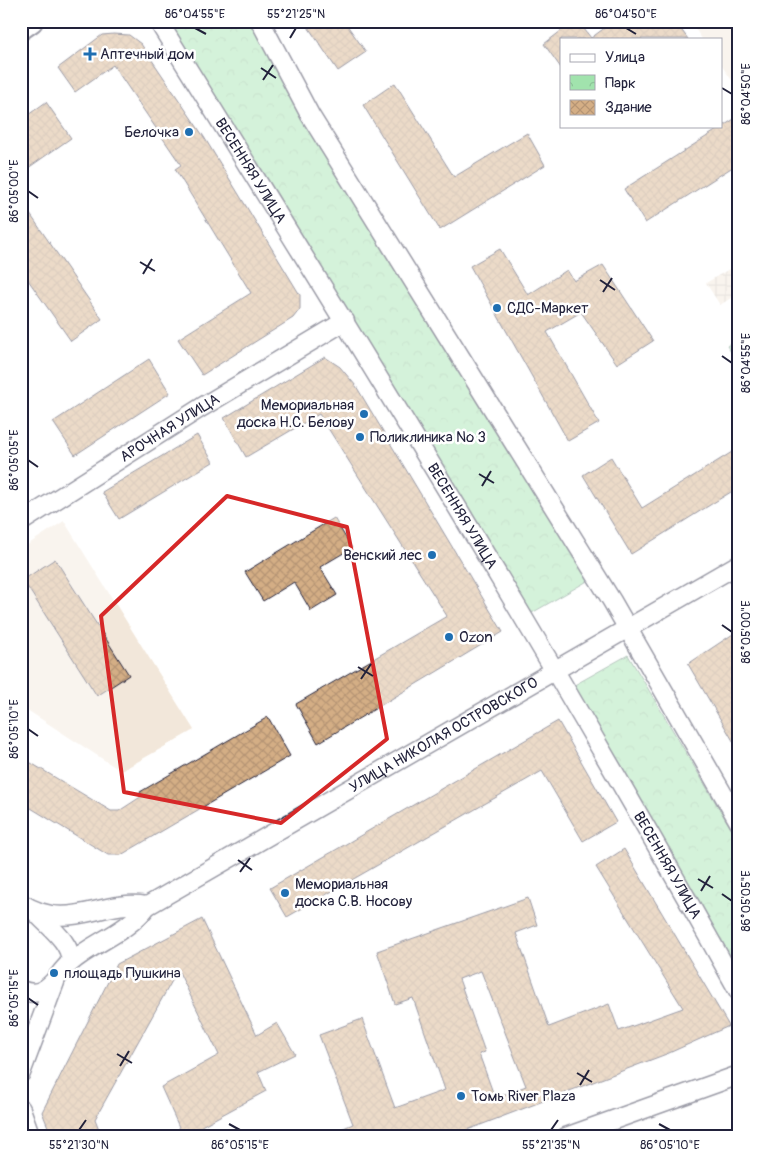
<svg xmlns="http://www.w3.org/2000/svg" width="760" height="1158" viewBox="0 0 760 1158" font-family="Pangolin,sans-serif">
<defs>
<pattern id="industrial-grid" width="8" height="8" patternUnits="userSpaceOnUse" patternTransform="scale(1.25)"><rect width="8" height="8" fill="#f2e7da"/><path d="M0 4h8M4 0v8" fill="none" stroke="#cfc6bc"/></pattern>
<pattern id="park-crowns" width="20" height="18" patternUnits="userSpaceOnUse" patternTransform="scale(1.25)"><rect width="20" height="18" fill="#a1e3ad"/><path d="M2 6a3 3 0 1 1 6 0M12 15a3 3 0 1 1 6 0" fill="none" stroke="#8ac296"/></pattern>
<pattern id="building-cross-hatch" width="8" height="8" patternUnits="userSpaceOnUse" patternTransform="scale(1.25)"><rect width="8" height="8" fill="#d4ae85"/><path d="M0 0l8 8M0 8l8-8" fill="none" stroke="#b69574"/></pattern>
</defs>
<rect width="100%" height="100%" fill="#fff"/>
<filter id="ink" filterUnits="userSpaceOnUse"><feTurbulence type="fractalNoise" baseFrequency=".02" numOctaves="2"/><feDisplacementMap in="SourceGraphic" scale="10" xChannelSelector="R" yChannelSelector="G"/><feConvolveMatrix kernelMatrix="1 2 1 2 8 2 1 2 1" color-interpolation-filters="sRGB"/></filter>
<g filter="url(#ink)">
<g fill="#f2e7da">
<polygon points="690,21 739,21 739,90 721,65 721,39 702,39"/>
<polygon points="64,521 194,730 121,771 21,706 21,549"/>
</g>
<polygon fill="url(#industrial-grid)" points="739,263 739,293 720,305 706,283"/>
<g fill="url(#park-crowns)" stroke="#628274">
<polygon points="169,21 251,21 591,579 530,614"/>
<polygon points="628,655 739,842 739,986 562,692"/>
</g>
<polygon fill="#a1e3ad" stroke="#628274" points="739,338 739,364 727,346"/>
<g fill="url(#building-cross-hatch)" stroke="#22223b" fill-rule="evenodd">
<polygon points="304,21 344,21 366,52 338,71"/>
<polygon points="574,21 578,21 591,38 614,21 675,21 688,39 561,39 561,68 544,44"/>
<polygon points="114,34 129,35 141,44 204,137 300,295 300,309 293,318 202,375 178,339 251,293 175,169 181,165 113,65 75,92 58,68 102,35"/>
<polygon points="395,83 454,177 527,133 545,165 440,230 363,105"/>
<polygon points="46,102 71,138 21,173 21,120"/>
<polygon points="739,116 739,163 645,223 624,189"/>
<polygon points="21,201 102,319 71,341 21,270"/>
<polygon points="500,249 528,295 567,270 574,281 603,265 653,341 617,364 581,312 547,332 599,423 568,441 470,266"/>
<polygon points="325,357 340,367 356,386 503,632 318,743 296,704 447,616 319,414 246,457 224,418"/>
<polygon points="149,359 170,393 75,455 53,422"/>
<polygon points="197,435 213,462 119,519 102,492"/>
<polygon points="732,452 739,463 739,487 631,554 583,475 611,457 642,508"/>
<polygon points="334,518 352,548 320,567 337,595 311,611 294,582 263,601 245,572"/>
<polygon points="55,559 129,675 97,696 23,580"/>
<polygon points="739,630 739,669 731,674 739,687 739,751 688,664"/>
<polygon points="268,717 290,756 121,855 108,855 21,802 21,757 111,811 119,811 142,796 140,792"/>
<polygon points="558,721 616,822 583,841 542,771 287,917 270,888"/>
<path d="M624,849L729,1026L669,1053L449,1137H322L353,1124L319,1035L362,1019L395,1108L445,1090L413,998L395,1004L377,951L528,898L537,925L516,933L549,1027L609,1004L619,1031L683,1008L596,867ZM481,971L526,1086L495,1098L479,1054L485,1052L459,979Z"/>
<polygon points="202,919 257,1035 277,1023 295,1054 258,1072 266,1091 183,1136 161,1087 219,1055 178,970 95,1119 102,1137 52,1137 42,1112 117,964"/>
</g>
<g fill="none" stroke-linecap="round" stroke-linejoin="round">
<defs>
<g id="minor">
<path id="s1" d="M158,21C357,341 556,662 739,992"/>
<polyline points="260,21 310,115 612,601 739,822"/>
<path id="s2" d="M21,522L202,407L345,321"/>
<path d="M21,903C70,934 100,898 147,906"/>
<path d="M34,911C46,924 74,944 70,963"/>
<path id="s3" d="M21,990C28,993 36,994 43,990C56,983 60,971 70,963C94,942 128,932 147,906L739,564"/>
<polyline points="21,1073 55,982"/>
<polyline points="21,1109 31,1137"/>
<polyline points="566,1137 739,1075"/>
</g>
<polyline id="major" points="21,28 31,21"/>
</defs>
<use href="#minor" stroke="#22223b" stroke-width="21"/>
<use href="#major" stroke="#22223b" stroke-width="26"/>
<use href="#minor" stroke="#fff" stroke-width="18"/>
<use href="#major" stroke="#fff" stroke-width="22"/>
</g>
</g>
<path d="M0 0H760V1158H0ZM227,496L347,527L387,739L281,823L124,792L101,616Z" fill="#fff" fill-opacity=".55" fill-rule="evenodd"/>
<path fill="none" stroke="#d62828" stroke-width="4" stroke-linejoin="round" d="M227,496L347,527L387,739L281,823L124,792L101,616Z"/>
<path fill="none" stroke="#22223b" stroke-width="2" d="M195,28L206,34M626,28L636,34M290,38L296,28M261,68L276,78M263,80L273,65M722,88L732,94M28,191L38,198M140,262L155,271M143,274L152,259M600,280L615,290M603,292L612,278M722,356L732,363M28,460L38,467M479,474L494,483M482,486L491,471M722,625L732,632M358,667L373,676M361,679L371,664M28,729L38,736M238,860L252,870M240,872L250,858M698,879L713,888M701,891L710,876M722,894L732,901M28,998L38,1005M117,1054L132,1063M120,1066L129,1051M577,1073L592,1082M580,1085L589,1070M229,1124L240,1130M659,1124L670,1130M79,1130L86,1120M551,1130L558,1120"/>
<g fill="#1f6fb2" stroke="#fff" stroke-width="2">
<path d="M87.5 46.5h5v5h5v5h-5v5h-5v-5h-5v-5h5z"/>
<circle cx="189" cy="132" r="5"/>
<circle cx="497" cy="308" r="5"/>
<circle cx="364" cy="414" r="5"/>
<circle cx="360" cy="437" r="5"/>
<circle cx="432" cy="555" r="5"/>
<circle cx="449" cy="637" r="5"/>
<circle cx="285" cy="893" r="5"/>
<circle cx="54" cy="973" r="5"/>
<circle cx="461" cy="1096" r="5"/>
</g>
<g text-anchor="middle" stroke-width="5" stroke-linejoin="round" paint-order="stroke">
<g font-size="15" fill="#22223b" stroke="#fff" text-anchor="start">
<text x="100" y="59">Аптечный дом</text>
<text x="179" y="137" text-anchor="end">Белочка</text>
<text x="507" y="313">СДС-Маркет</text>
<text x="354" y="410" text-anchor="end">Мемориальная<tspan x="354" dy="17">доска Н.С. Белову</tspan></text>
<text x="370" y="442">Поликлиника № 3</text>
<text x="422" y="560" text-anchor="end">Венский лес</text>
<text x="459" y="642">Ozon</text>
<text x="295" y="889">Мемориальная<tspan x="295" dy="17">доска С.В. Носову</tspan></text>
<text x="64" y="978">площадь Пушкина</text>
<text x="471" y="1101">Томь River Plaza</text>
</g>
<g font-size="15" fill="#22223b" stroke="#fff">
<text dy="5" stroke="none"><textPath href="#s1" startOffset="176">ВЕСЕННЯЯ УЛИЦА</textPath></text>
<text dy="5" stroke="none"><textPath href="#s2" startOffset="176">АРОЧНАЯ УЛИЦА</textPath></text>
<text dy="5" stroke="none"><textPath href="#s1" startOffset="581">ВЕСЕННЯЯ УЛИЦА</textPath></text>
<text dy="5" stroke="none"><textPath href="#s3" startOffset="500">УЛИЦА НИКОЛАЯ ОСТРОВСКОГО</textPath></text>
<text dy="5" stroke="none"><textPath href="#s1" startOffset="986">ВЕСЕННЯЯ УЛИЦА</textPath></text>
</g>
</g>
<rect width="760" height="1158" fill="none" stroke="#fff" stroke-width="55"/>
<rect x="560" y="38" width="162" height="90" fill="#ffffff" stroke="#a7a7b1"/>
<rect x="570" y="54" width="25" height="8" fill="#ffffff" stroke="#a7a7b1"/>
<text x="605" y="62" font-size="15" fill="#22223b">Улица</text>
<rect x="570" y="75" width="25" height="15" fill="url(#park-crowns)" stroke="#a7a7b1"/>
<text x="605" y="88" font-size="15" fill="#22223b">Парк</text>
<rect x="570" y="100" width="25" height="15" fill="url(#building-cross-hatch)" stroke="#a7a7b1"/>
<text x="605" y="112" font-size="15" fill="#22223b">Здание</text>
<rect x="28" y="28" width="704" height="1102" fill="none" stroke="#22223b" stroke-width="2"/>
<g font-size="12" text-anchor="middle" fill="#22223b">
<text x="195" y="18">86°04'55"E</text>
<text x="296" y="18">55°21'25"N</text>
<text x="626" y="18">86°04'50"E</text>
<text transform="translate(746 94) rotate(-90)" y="4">86°04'50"E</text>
<text transform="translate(14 191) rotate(-90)" y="4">86°05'00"E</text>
<text transform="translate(746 363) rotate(-90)" y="4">86°04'55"E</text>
<text transform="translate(14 460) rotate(-90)" y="4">86°05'05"E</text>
<text transform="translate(746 632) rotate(-90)" y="4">86°05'00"E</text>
<text transform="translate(14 729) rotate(-90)" y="4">86°05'10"E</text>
<text transform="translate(746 901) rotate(-90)" y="4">86°05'05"E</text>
<text transform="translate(14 998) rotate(-90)" y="4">86°05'15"E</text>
<text x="79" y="1149">55°21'30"N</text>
<text x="240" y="1149">86°05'15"E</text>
<text x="551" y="1149">55°21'35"N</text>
<text x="670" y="1149">86°05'10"E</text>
</g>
</svg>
